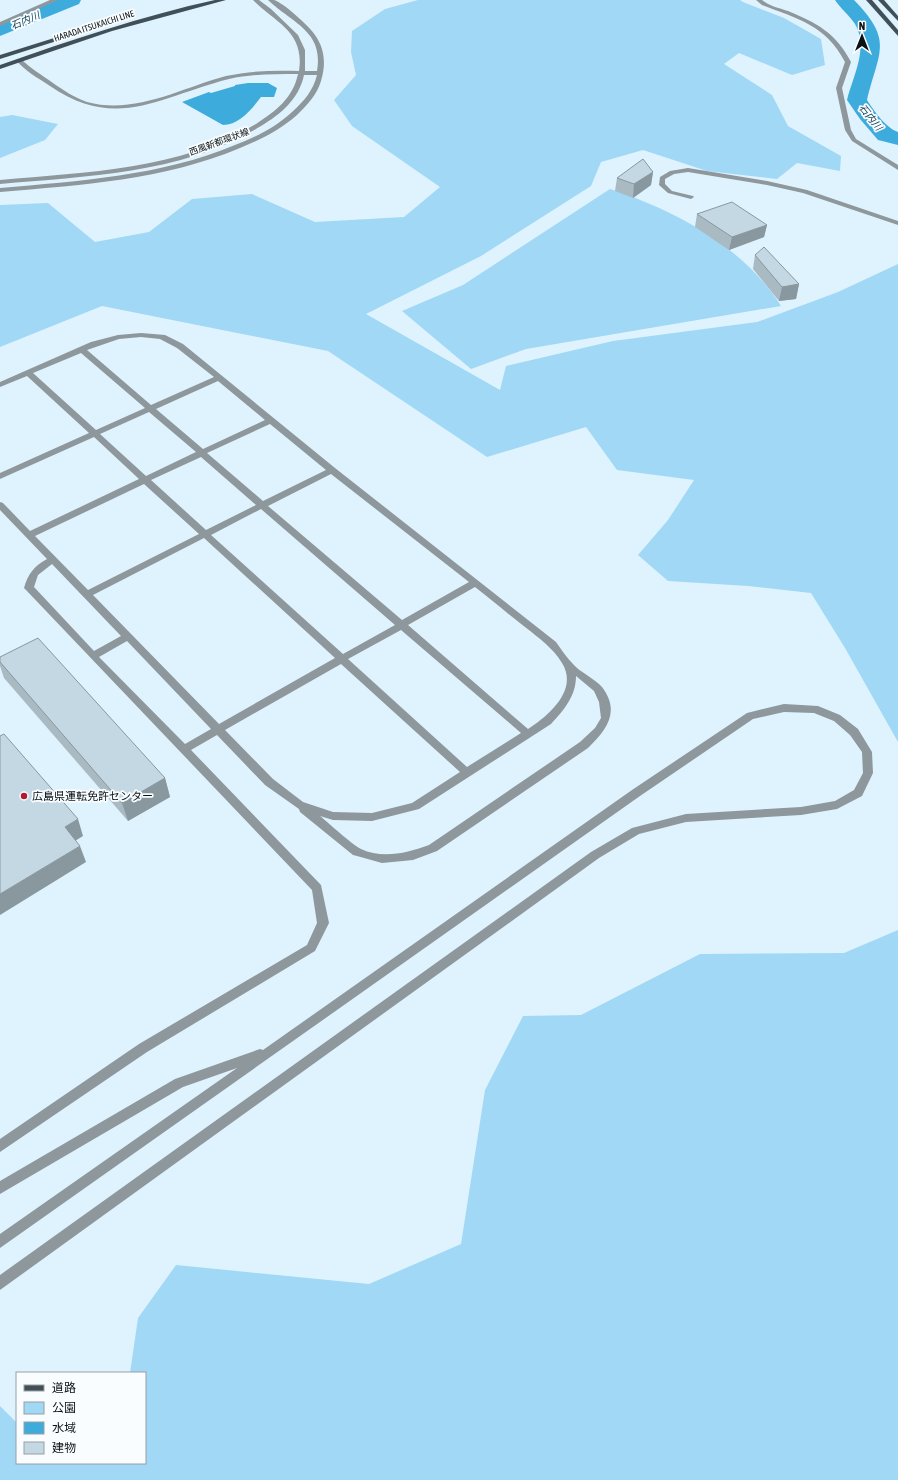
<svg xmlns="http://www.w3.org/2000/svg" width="898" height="1480" viewBox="0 0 898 1480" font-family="'Asap Condensed','Noto Sans JP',sans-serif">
<rect width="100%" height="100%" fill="#def3fe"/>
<g fill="#a1d8f5">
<polygon points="418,0 740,0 743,2 784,18 821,39 825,65 792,75 739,53 724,64 772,95 788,126 841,156 840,171 797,163 777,179 707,171 643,150 601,162 591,186 481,256 366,314 500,390 506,366 613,341 757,322 838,292 898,264 898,742 845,648 811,593 748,586 668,581 638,555 668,520 694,480 617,470 586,427 487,457 328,351 102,306 0,347 0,205 48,203 95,242 149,232 192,199 252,194 315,222 404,217 440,187 352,126 334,100 356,75 351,52 352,31 385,9"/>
<polygon points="12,115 58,124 45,140 0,158 0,117"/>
<path d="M610,189C675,210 744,247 781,306L526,349L471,369L402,311L463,285Z"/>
<polygon points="898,930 898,1480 0,1480 0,1406 17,1423 17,1463 145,1463 145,1373 130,1373 138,1318 176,1265 369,1284 461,1244 485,1090 523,1016 581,1015 700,954 844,953"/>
</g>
<path fill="#3dacdc" d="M248,83H268L277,88L274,97H261C252,109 239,125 223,125L182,102L209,92L211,93L235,86V85Z"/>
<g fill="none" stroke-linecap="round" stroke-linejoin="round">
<g fill="#3dacdc" fill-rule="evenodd">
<polygon points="56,0 81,0 79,4 0,36 0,23"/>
<path d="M835,0H854C894,41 879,51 867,100C874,111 886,128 898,132V145L878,140L860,119L847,100C853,76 869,48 855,24C849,15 841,9 835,0Z"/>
</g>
<g fill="#8e979c" fill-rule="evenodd">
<polygon points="50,0 58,0 0,26 0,22"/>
<path d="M253,0H259L271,9L298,35L305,50V71H317C324,31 292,23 268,0C270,0 272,0 274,0C284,3 310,27 315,35C325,49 326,65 321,81C317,95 307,105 297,115C280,130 260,140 240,148C164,180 81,185 0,192V188C79,181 161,176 235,145C256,137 276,127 292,112C304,101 313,91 317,75H304C299,99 281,114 261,126C183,174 88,176 0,184V180C87,172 180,170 256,124C276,111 293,98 298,74C275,74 251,74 229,79C161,96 117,132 50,86C38,78 25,71 16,60L21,59C30,68 42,75 53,83C63,90 75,98 87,102C135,115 181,88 226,76C250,71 274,70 299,71C305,32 276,23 253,0Z"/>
<path d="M756,0H762C769,6 779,8 788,11C817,23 836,33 851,62L842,88L851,130L856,139L898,165V170L852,141L845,130L836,88L845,62C826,25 798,19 762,5Z"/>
<polygon points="688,168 767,181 807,190 898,221 898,225 803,193 767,185 688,172 674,174 665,179 665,184 672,191 693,196 694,197 691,199 668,193 659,185 660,177 670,171"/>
<path d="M141,333L165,335L183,344L335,468L556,642C561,649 567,658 573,664C581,673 594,678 602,687C621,712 606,730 588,748L437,851L413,860L382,863L357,856L353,855L300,812L299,809L265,785L217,735L191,750L321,885L329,923L315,951L147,1052L0,1152V1139L139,1044L307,945L317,923L312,890L26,590L24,588C28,574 34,566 47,559L0,510V502L3,503L30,531L139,479L94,437L0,479V473L89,433L27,376L0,387V382L91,342L118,335ZM141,337L160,339L177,348L214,377L151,405L87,350L119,339ZM81,353L145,408L96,430L33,373ZM218,381L265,420L203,449L156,409ZM149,412L196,452L146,476L100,434ZM270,424L326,470L263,501L207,453ZM201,457L256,505L206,530L151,480ZM331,474L469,582L402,620L268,506ZM144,484L199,534L88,590L35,536ZM261,509L395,625L343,654L211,535ZM204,538L335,658L219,724L93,595ZM52,564L121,636L94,651L34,587L38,575ZM475,587C492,600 508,614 525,627C539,638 553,648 562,663C579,690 548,716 528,729L408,625ZM401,630L521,733L467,767L348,659ZM127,641L211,729L185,744L99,657ZM341,664L460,772L412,803L372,813L333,812L303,802L273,779L225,730ZM576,676L594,691L599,702L601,718L595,728L580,742L429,845C408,853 382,859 361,849C350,843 330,824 320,816L333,820L372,821L419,809L551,724C564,710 576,696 576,676Z"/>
<polygon points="784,704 818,706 840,715 858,729 872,752 873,773 862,796 837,809 801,815 686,822 639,834 599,858 0,1290 0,1275 591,852 632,828 686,814 801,807 835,801 854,790 863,773 862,752 850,735 834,721 814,713 784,712 753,719 640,796 0,1248 0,1234 237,1068 183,1087 0,1194 0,1181 175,1079 260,1049 263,1050 632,790 747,713"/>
</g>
<g fill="#415058" fill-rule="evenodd">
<path d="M215,0H226L112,31L0,69V65C71,40 142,16 215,0Z"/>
<polygon points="866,0 872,0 898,30 898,36"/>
<polygon points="878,0 884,0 898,16 898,21"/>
<polygon points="105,22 108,24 107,25 0,59 0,55"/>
</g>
</g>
<g fill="#a9bac3">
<polygon points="653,172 651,185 633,198 615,191 617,178"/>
<polygon points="697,214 767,225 764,237 729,250 695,227"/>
<polygon points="755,255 799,284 796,299 779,301 753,269"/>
<polygon points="0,657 165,778 170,797 128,821 4,678 0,666"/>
</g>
<g fill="#89979f">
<polygon points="653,172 651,185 633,198 634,184"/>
<polygon points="767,225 764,237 729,250 732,237"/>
<polygon points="799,284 796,299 779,301 782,287"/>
<polygon points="165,778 170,797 128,821 122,803"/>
<polygon points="78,819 83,836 70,844 65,827"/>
<polygon points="80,846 86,862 0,915 0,894"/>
</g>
<g fill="#c4d8e3" stroke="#89979f">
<polygon points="643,159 653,172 634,184 617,178"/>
<polygon points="732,202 767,225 732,237 697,214"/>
<polygon points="764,247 799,284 782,287 755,255"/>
<polygon points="38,638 165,778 122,803 0,662 0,657"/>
<polygon points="4,734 78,819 65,827 80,846 0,894 0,736"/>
</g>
<circle fill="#af1b2f" stroke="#f9fdff" stroke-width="1.5" cx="24" cy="796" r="4"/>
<g text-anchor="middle" stroke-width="3.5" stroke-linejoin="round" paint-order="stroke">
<g font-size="9" fill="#0a1215" stroke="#f9fdff">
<text transform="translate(94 26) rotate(-18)" y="3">HARADA ITSUKAICHI LINE</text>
<text transform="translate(219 142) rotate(-20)" y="3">西風新都環状線</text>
</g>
<g font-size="10" font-style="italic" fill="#0b3b4f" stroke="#f9fdff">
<text transform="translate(25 20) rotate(-23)" y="4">石内川</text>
<text transform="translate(871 117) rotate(51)" y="4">石内川</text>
</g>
<g font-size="11" fill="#0a1215" stroke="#f9fdff" text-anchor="start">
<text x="32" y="800">広島県運転免許センター</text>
</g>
</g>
<rect x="16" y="1372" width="130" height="92" fill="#f9fdff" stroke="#999fa1"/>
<rect x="24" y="1385" width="20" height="6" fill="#415058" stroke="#999fa1"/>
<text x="52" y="1392" font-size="12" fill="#0a1215">道路</text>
<rect x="24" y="1402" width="20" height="12" fill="#a1d8f5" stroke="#999fa1"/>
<text x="52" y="1412" font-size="12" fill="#0a1215">公園</text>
<rect x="24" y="1422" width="20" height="12" fill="#3dacdc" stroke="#999fa1"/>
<text x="52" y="1432" font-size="12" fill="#0a1215">水域</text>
<rect x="24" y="1442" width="20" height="12" fill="#c4d8e3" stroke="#999fa1"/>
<text x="52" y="1452" font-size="12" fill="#0a1215">建物</text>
<g transform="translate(862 36)" stroke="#f9fdff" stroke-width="3" paint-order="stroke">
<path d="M0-3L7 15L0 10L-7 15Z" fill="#0a1215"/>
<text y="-6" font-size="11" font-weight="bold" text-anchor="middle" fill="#0a1215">N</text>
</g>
</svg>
